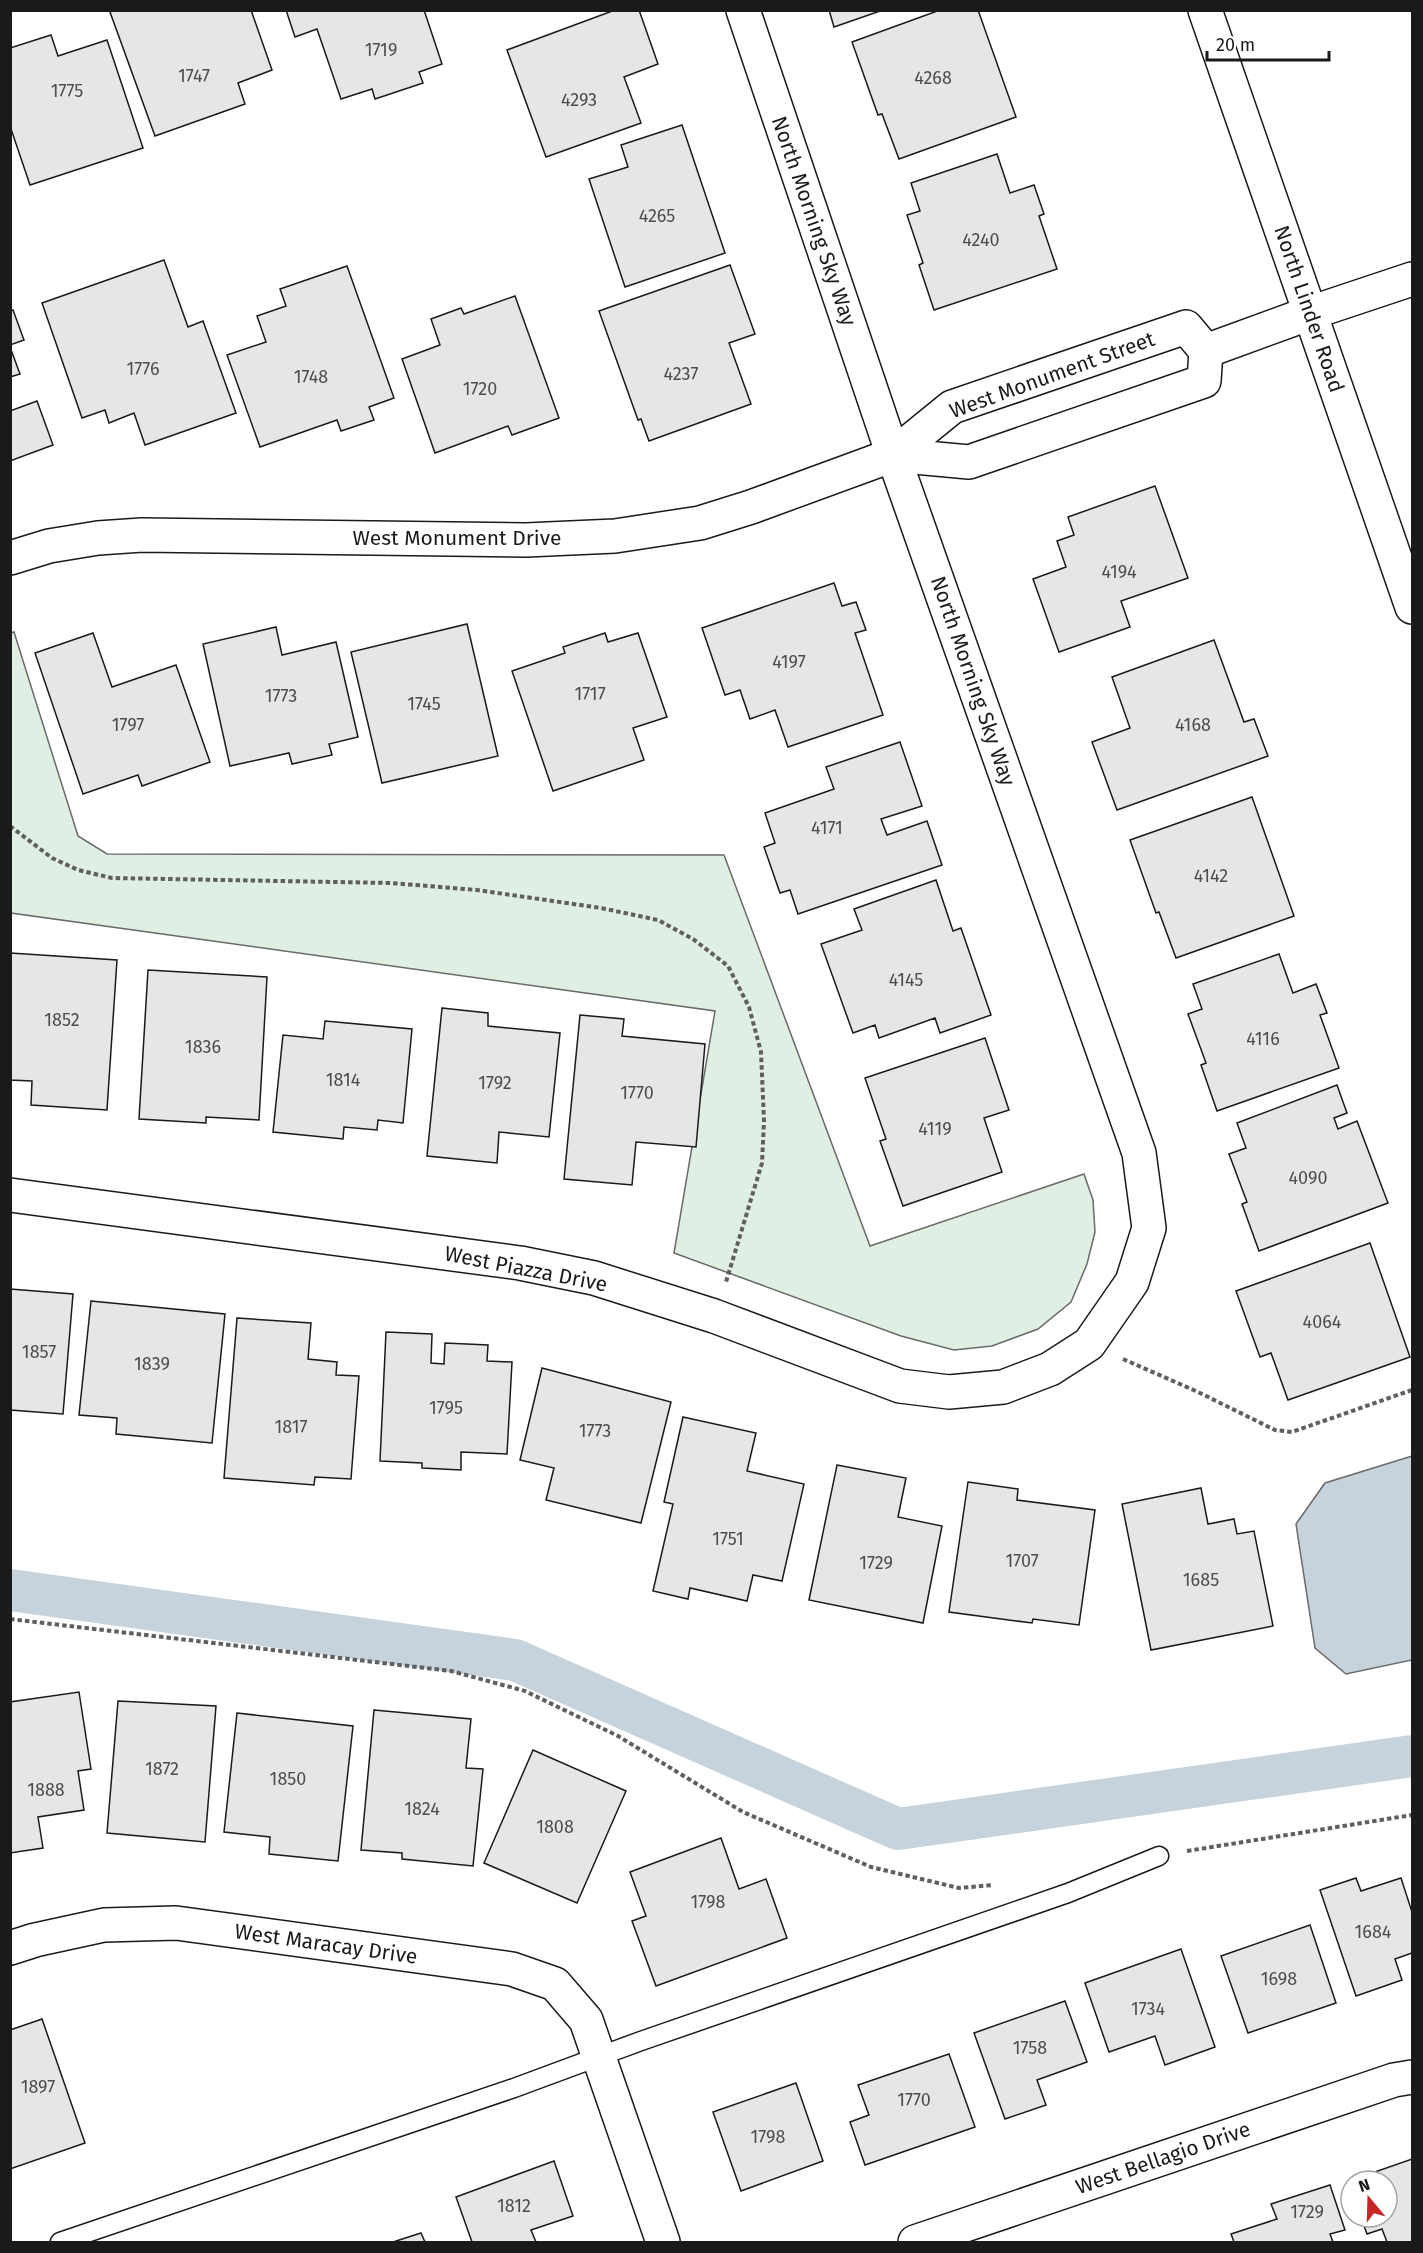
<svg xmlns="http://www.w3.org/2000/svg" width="1423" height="2253" viewBox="0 0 1423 2253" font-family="'Fira Sans',sans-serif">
<rect width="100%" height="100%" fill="#fff"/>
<polygon fill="#e0efe3" stroke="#6a6a6a" stroke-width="1.5" points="14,632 78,836 107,854 724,855 870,1246 1084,1174 1093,1200 1095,1232 1087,1264 1071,1302 1038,1329 992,1346 954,1350 901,1336 674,1253 715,1011 11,913 10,633"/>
<polygon fill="#c6d2dc" stroke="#6a6a6a" stroke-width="1.5" points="1412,1456 1412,1660 1346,1674 1315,1648 1296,1524 1325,1483"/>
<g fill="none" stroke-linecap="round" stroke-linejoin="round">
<polyline stroke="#c6d2dc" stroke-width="42" points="10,1590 515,1660 898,1829 1412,1756"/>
</g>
<g fill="#e6e6e6" stroke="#1a1a1a" stroke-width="1.5">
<polygon points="114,10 251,10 272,70 238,83 245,104 155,136 110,12"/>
<polygon points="286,10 424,10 442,64 419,72 423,83 375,99 372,89 341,99 317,29 295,37"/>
<polygon points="615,10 639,10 658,64 624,77 641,123 546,157 507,50"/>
<polygon points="829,10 883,10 834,27"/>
<polygon points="940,10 978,10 1016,117 899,159 882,114 878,115 852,42"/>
<polygon points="51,35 58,56 107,40 143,148 30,185 10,126 10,48"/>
<polygon points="682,125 725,253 625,287 589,179 628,167 621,145"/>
<polygon points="997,154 1010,193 1034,185 1044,214 1039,216 1057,269 934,310 919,265 923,263 907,215 920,211 911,183"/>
<polygon points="164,260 188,327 203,321 236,413 145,445 134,413 109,423 105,410 82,418 42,303"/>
<polygon points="730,265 755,334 729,343 751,404 649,441 641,419 638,420 599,311"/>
<polygon points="347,266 394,398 369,407 374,420 341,431 337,420 260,447 227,355 266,342 257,316 286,306 280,289"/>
<polygon points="515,296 559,418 512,435 508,426 435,453 402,359 440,345 431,319 461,308 464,314"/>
<polygon points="13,310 24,340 10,345 10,311"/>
<polygon points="10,347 20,374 10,377"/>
<polygon points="37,401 53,445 10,461 10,411"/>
<polygon points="1155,486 1188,578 1121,601 1130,627 1059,652 1033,579 1066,567 1057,541 1074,535 1068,517"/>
<polygon points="834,583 842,606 856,602 866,630 855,633 883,715 788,747 775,710 750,719 740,690 725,695 702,628"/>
<polygon points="467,624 498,756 382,783 351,652"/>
<polygon points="276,627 282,655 336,642 358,737 329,744 332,755 292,764 289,753 230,766 203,644"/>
<polygon points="93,633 112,687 176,665 210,762 142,786 138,775 83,794 35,653"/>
<polygon points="605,633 608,642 638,633 667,717 633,728 644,760 553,791 512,671 565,653 563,647"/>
<polygon points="1214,640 1244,722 1254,719 1268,756 1117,810 1092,742 1130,728 1112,677"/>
<polygon points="900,742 922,806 881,819 887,835 927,821 942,865 798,914 790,890 780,893 764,847 775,843 765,813 834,789 826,767"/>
<polygon points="1252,797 1294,916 1176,958 1159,912 1156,913 1130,840"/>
<polygon points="936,880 953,931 961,928 991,1015 940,1033 935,1018 879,1038 875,1025 853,1033 821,944 862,930 854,909"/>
<polygon points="10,953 117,960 107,1110 31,1105 32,1081 10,1080"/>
<polygon points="1279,954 1293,993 1316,984 1327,1013 1320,1015 1339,1068 1217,1111 1201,1065 1206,1063 1188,1014 1202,1009 1193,984"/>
<polygon points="148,970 267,977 259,1120 206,1117 206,1123 139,1119"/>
<polygon points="442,1008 488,1013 488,1026 560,1033 549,1137 499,1132 497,1163 427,1156"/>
<polygon points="580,1015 624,1019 622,1036 705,1044 696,1147 636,1142 632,1185 564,1179"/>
<polygon points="325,1021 412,1029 403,1123 378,1120 377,1130 344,1127 343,1139 273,1132 283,1035 323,1039"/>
<polygon points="985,1038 1009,1110 984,1118 1002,1172 903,1206 880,1141 886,1139 865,1078"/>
<polygon points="1337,1085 1347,1113 1334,1118 1338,1129 1357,1121 1388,1203 1259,1251 1242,1204 1247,1202 1229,1154 1246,1148 1237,1123"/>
<polygon points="1370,1243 1410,1357 1288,1400 1271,1353 1260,1357 1236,1291"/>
<polygon points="10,1289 73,1294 63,1414 10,1410"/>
<polygon points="91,1301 225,1314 212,1443 116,1434 117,1418 79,1415"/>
<polygon points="237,1318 311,1323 308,1359 337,1362 336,1375 359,1376 351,1479 315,1477 314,1485 224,1478"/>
<polygon points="386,1332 432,1334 431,1363 444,1364 445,1343 488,1345 487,1361 512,1362 507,1454 461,1452 461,1470 422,1468 422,1463 380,1461"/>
<polygon points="542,1368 671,1402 641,1523 546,1500 554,1468 520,1460"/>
<polygon points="683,1417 756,1433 747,1471 804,1484 782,1581 753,1575 747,1601 690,1588 688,1599 653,1591 673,1504 664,1502"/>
<polygon points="837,1465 906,1478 898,1517 942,1526 923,1623 809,1600"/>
<polygon points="968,1482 1018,1489 1017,1500 1095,1510 1079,1625 1033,1619 1032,1623 949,1612"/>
<polygon points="1201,1488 1208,1524 1234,1519 1237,1534 1254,1531 1273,1626 1151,1650 1122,1504"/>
<polygon points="79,1692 91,1769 78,1771 84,1810 38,1817 43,1848 10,1853 10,1702"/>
<polygon points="118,1701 216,1706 205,1842 107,1833"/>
<polygon points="374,1710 471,1719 466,1768 483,1769 473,1866 402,1859 402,1853 361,1850"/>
<polygon points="237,1713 353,1726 338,1861 269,1854 270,1837 224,1832"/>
<polygon points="533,1750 626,1791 577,1903 484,1863"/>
<polygon points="721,1838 739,1889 766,1879 787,1938 656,1986 632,1921 646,1916 630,1872"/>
<polygon points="1356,1878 1361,1891 1401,1878 1412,1912 1412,1953 1395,1959 1402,1980 1356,1996 1320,1890"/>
<polygon points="1310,1925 1336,2003 1248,2033 1221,1956"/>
<polygon points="1181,1949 1215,2047 1165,2065 1155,2036 1109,2052 1085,1983"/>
<polygon points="1065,2001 1087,2062 1037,2080 1046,2105 1005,2119 974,2033"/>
<polygon points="42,2019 85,2143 10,2169 10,2030"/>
<polygon points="949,2054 975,2127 865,2165 850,2122 869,2115 858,2085"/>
<polygon points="796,2083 823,2161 741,2191 713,2112"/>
<polygon points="1412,2159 1412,2242 1387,2242 1382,2229 1367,2234 1361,2217 1387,2217 1387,2181 1351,2181 1351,2188 1349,2181"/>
<polygon points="554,2161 573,2216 531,2230 536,2242 472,2242 456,2197"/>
<polygon points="1330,2185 1345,2230 1330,2234 1333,2242 1234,2242 1231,2234 1277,2219 1271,2204"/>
<polygon points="421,2233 425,2242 393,2242"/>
</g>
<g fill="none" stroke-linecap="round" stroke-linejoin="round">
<defs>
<polyline id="lane" points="60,2242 514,2088 641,2041 1068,1893 1159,1856"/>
<g id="street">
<polyline points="1206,351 1310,313"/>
<polyline points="10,558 49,546 98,538 142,535 526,540 615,536 700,523 751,507 893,455 952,407 1186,327 1206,351 1204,381 969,462 893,455"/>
<polyline points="10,1195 520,1263 594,1278 714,1316 900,1386 949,1392 1003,1387 1050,1369 1089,1344 1132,1282 1149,1228 1139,1153 893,455 743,10"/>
<polyline points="10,1948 35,1940 104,1925 176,1923 512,1969 555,1984 586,2020 663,2242"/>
<polyline points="915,2242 1394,2080 1412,2077"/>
</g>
<g id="secondary">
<polyline points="1205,10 1412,607"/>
<polyline points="1310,313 1412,279"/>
</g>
</defs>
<use href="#lane" stroke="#1a1a1a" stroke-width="21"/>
<use href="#street" stroke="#1a1a1a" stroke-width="36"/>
<use href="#secondary" stroke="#1a1a1a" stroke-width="36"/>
<g stroke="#5f5f5f" stroke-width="4" stroke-dasharray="4.5 3" stroke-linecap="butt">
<polyline points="10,826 52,858 78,870 112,878 391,883 477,890 601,908 658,920 693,939 728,966 749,1007 761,1052 764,1121 762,1163 726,1282"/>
<polyline points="1123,1359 1198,1392 1275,1430 1292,1432 1412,1390"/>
<polyline points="10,1619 451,1671 525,1691 618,1736 743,1812 871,1867 959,1888 993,1885"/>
<polyline points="1187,1851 1412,1815"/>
</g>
<use href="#lane" stroke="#fff" stroke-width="18"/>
<use href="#street" stroke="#fff" stroke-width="33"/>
<use href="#secondary" stroke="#fff" stroke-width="33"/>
</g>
<g text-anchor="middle" stroke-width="4.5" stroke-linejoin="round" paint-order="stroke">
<g font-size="18" fill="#4d4d4d">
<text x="381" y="56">1719</text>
<text x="194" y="82">1747</text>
<text x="933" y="84">4268</text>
<text x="67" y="97">1775</text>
<text x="579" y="106">4293</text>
<text x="657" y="222">4265</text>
<text x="981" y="246">4240</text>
<text x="143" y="375">1776</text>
<text x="681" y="380">4237</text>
<text x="311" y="383">1748</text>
<text x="480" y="395">1720</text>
<text x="1119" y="578">4194</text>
<text x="789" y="668">4197</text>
<text x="590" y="700">1717</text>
<text x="281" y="702">1773</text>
<text x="424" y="710">1745</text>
<text x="128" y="731">1797</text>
<text x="1193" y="731">4168</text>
<text x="827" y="834">4171</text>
<text x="1211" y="882">4142</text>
<text x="906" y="986">4145</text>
<text x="62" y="1026">1852</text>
<text x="1263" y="1045">4116</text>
<text x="203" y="1053">1836</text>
<text x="343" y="1086">1814</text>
<text x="495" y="1089">1792</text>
<text x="637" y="1099">1770</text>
<text x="935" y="1135">4119</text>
<text x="1308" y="1184">4090</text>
<text x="1322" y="1328">4064</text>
<text x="39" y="1358">1857</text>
<text x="152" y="1370">1839</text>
<text x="446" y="1414">1795</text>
<text x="291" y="1433">1817</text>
<text x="595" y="1437">1773</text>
<text x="728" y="1545">1751</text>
<text x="1022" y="1567">1707</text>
<text x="876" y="1569">1729</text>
<text x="1201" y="1586">1685</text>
<text x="162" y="1775">1872</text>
<text x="288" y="1785">1850</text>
<text x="46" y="1796">1888</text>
<text x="422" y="1815">1824</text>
<text x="555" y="1833">1808</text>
<text x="708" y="1908">1798</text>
<text x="1373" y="1938">1684</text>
<text x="1279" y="1985">1698</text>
<text x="1148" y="2015">1734</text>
<text x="1030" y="2054">1758</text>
<text x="38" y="2093">1897</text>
<text x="914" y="2106">1770</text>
<text x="768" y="2143">1798</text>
<text x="514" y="2212">1812</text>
<text x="1307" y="2218">1729</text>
</g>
<g font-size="21" fill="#1a1a1a" stroke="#fff">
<text transform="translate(814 221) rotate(71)" y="7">North Morning Sky Way</text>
<text transform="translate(1309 309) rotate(71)" y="7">North Linder Road</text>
<text transform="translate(1052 375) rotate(-20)" y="7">West Monument Street</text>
<text x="457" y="545">West Monument Drive</text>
<text transform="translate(973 681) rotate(71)" y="7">North Morning Sky Way</text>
<text transform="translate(526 1269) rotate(11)" y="7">West Piazza Drive</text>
<text transform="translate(326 1944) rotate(8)" y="7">West Maracay Drive</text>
<text transform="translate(1163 2158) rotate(-19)" y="7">West Bellagio Drive</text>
</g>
</g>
<rect width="1423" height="2253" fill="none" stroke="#1a1a1a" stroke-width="24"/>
<g transform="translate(1369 2199) rotate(341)"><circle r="28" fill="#ffffff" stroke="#a3a3a3" stroke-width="1.5"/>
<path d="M0-4.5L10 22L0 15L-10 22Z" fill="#c62828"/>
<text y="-9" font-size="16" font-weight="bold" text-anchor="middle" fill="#1a1a1a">N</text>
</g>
<path d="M1207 51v9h122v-9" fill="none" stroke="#1a1a1a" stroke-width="3"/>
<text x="1216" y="51" font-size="18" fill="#1a1a1a" stroke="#ffffff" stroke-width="4.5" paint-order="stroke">20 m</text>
</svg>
